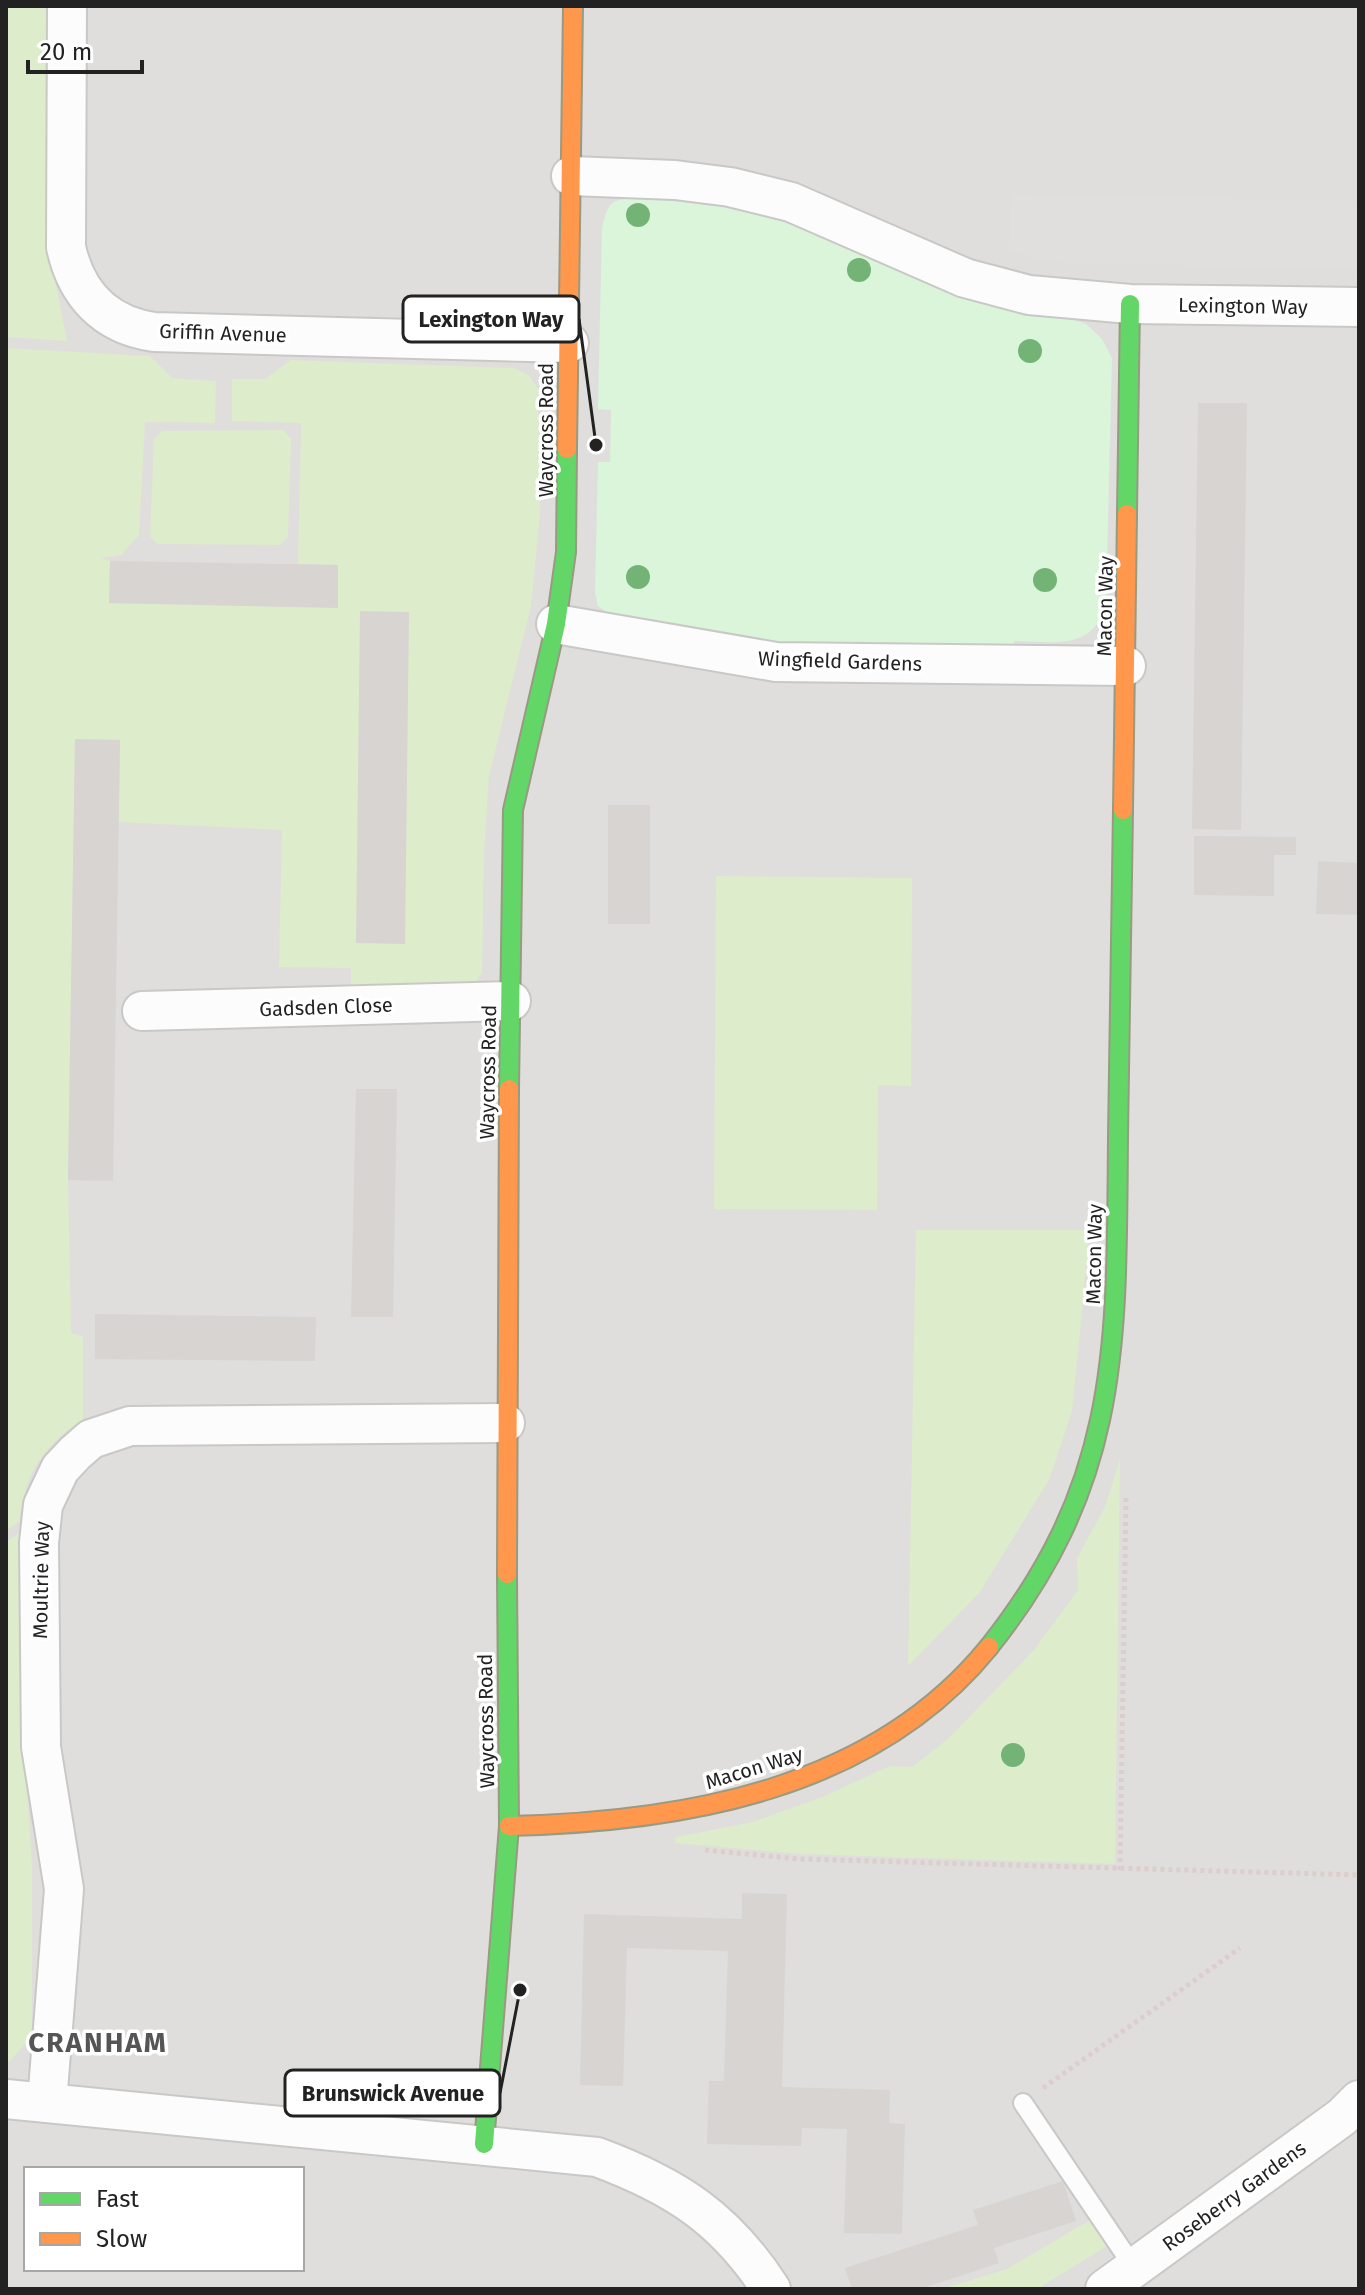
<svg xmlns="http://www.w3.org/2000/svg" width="1365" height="2295" viewBox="0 0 1365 2295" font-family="'Fira Sans',sans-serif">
<rect width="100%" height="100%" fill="#f0eeeb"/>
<path fill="#dfdedc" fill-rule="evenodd" d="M6,6H1359V2289H6ZM26,2169H302V2269H26Z"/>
<g fill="#ddeccb">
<polygon points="6,6 46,6 46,234 67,341 6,337"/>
<path d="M6,348L150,356L172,378L216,381L215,423L145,422L139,535L121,555L101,558L110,561L109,603L337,607L338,565L298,564L301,423L232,421V379H265L291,360L513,368L529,375L538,389L540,514L531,606L489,776L484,853L482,972L472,989L351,994V968L279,967L282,830L119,822L120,740L75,739L68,1180L71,1333L83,1337V1419C41,1448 26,1472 19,1522L6,1530Z"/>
<polygon points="283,430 291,439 288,537 280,545 158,544 150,537 154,439 162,431"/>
<polygon points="716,876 912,878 911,1086 878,1085 877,1210 714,1209"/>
<polygon points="916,1230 1090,1230 1072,1411 1050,1478 980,1592 908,1666"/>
<polygon points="1120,1459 1115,1864 801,1854 675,1843 676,1837 753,1822 822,1797 890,1766 912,1767 948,1739 1034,1650 1078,1590 1077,1558 1105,1507"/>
<polygon points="23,1530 22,1710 32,1865 32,2037 6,2065 6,1542"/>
<polygon points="1090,2220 1107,2246 1037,2289 942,2289 1007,2269"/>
</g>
<path fill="#daf5da" d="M641,198L743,208L1086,324L1102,339L1112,358L1106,603C1095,651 1053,642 1014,641L1013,649L773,645L613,617L598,606L595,592L598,462H610L611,410L598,409L602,228C609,198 612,200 641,198Z"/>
<polygon fill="#e0dfde" points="1011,194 1359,201 1359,268 1078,264 1035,259 1009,251"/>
<g fill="#d7d4d2">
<polygon points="1198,403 1247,403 1241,830 1192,829"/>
<polygon points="110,561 338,565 338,608 109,603"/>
<polygon points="360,611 409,612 405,944 356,943"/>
<polygon points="75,739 120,740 113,1181 68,1180"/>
<rect x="608" y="805" width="42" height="119"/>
<polygon points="1194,836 1296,837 1296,855 1274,855 1274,896 1194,895"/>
<polygon points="1318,861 1359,863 1359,915 1316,914"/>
<polygon points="356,1089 397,1089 393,1317 351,1317"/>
<polygon points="95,1314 316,1317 315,1361 95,1359"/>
<polygon points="742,1893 787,1894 782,2087 890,2090 889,2123 905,2124 902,2234 844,2233 847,2129 802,2128 801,2146 707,2144 709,2081 724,2081 728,1951 627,1948 623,2086 580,2085 584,1914 742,1919"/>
<polygon points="1063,2181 1076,2221 994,2248 999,2263 920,2289 852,2289 845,2268 978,2225 973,2210"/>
</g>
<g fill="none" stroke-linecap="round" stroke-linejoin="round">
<defs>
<polyline id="lane" points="1023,2103 1135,2269"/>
<g id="street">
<path d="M67,6L66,247C76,294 105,325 154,332L569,343"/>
<polyline points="571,176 675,180 730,187 791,202 965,278 1029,295 1130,304 1359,307"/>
<polyline points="556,624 776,662 1126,666"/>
<polyline points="142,1011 511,1001"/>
<path d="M6,2099L597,2157C675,2186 725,2218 771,2289"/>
<polyline points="47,2103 64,1889 41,1747 39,1543 43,1505 60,1469 75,1453 91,1439 130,1426 505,1423"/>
<polyline points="1105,2289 1342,2117 1359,2100"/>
</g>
<g id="fast">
<polyline points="1127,514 1130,304"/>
<polyline points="509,1089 513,810 556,624 566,552 567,449"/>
<path d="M989,1647C1123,1479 1116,1340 1118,1137C1120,1028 1121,919 1123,810"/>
<polyline points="484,2144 509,1826 507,1574"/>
</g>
<g id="slow">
<polyline points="567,449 573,6"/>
<polyline points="1123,810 1127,514"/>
<polyline points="507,1574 509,1089"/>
<path d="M509,1826C683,1822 873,1790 989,1647"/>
</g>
</defs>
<use href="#lane" stroke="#c9c8c7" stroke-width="22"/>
<use href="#street" stroke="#c9c8c7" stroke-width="42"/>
<use href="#fast" stroke="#999a82" stroke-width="22"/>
<use href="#slow" stroke="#999a82" stroke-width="22"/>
<g stroke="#dccecd" stroke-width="5" stroke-dasharray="4 4" stroke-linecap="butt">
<polyline points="705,1850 800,1859 1359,1875"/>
<polyline points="1120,1870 1126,1495"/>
<polyline points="1043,2088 1240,1948"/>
</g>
<use href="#lane" stroke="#fdfcfc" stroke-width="18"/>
<use href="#street" stroke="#fdfcfc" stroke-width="38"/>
<use href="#fast" stroke="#63d668" stroke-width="18"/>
<use href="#slow" stroke="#ff974d" stroke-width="18"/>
</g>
<g fill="#73b476">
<circle cx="638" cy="215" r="12"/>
<circle cx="859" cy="270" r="12"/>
<circle cx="1030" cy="351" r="12"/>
<circle cx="638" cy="577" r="12"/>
<circle cx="1045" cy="580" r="12"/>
<circle cx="1013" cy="1755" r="12"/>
</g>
<g text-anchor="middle" stroke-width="7" stroke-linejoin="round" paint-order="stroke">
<g font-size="20" fill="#222" stroke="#fff">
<text transform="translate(1243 306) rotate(1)" y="7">Lexington Way</text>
<text transform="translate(223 333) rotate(2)" y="7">Griffin Avenue</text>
<text transform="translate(546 430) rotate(-90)" y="7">Waycross Road</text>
<text transform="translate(1105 606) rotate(-89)" y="7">Macon Way</text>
<text transform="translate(840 661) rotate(2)" y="7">Wingfield Gardens</text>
<text transform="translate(326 1007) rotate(-2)" y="7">Gadsden Close</text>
<text transform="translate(488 1072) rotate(-89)" y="7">Waycross Road</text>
<text transform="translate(1094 1254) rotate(-89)" y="7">Macon Way</text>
<text transform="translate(41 1580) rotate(-89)" y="7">Moultrie Way</text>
<text transform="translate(486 1721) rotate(-91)" y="7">Waycross Road</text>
<text transform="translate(754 1768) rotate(-17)" y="7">Macon Way</text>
<text transform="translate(1234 2196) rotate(-36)" y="7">Roseberry Gardens</text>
</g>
<g font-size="28" font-weight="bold" letter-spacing="2" fill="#555" stroke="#fff">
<text x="98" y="2052">CRANHAM</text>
</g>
</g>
<path fill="none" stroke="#222" stroke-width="3" d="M596 445L579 319M520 1990L500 2093"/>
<g fill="#222" stroke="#fff" stroke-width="3">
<circle cx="596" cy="445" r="8"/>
<circle cx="520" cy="1990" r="8"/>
</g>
<g fill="#fff" stroke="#222" stroke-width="3">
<rect x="403" y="296" width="176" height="46" rx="8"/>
<rect x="285" y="2070" width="215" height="46" rx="8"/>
</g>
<g font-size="22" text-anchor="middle" font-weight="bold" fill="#222">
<text x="491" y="327">Lexington Way</text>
<text x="393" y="2101">Brunswick Avenue</text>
</g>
<rect width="1365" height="2295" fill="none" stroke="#222222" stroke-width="16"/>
<rect x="24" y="2167" width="280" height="104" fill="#ffffff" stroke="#a7a7a7" stroke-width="2"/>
<rect x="40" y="2193" width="40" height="12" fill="#63d668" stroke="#a7a7a7" stroke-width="2"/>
<text x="96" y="2207" font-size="24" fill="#222222">Fast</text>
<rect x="40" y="2233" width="40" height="12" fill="#ff974d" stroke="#a7a7a7" stroke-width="2"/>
<text x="96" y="2247" font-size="24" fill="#222222">Slow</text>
<path d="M28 60v12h114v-12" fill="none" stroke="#222222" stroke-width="4"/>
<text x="40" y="60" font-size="24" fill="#222222" stroke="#ffffff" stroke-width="6" paint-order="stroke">20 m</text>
</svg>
